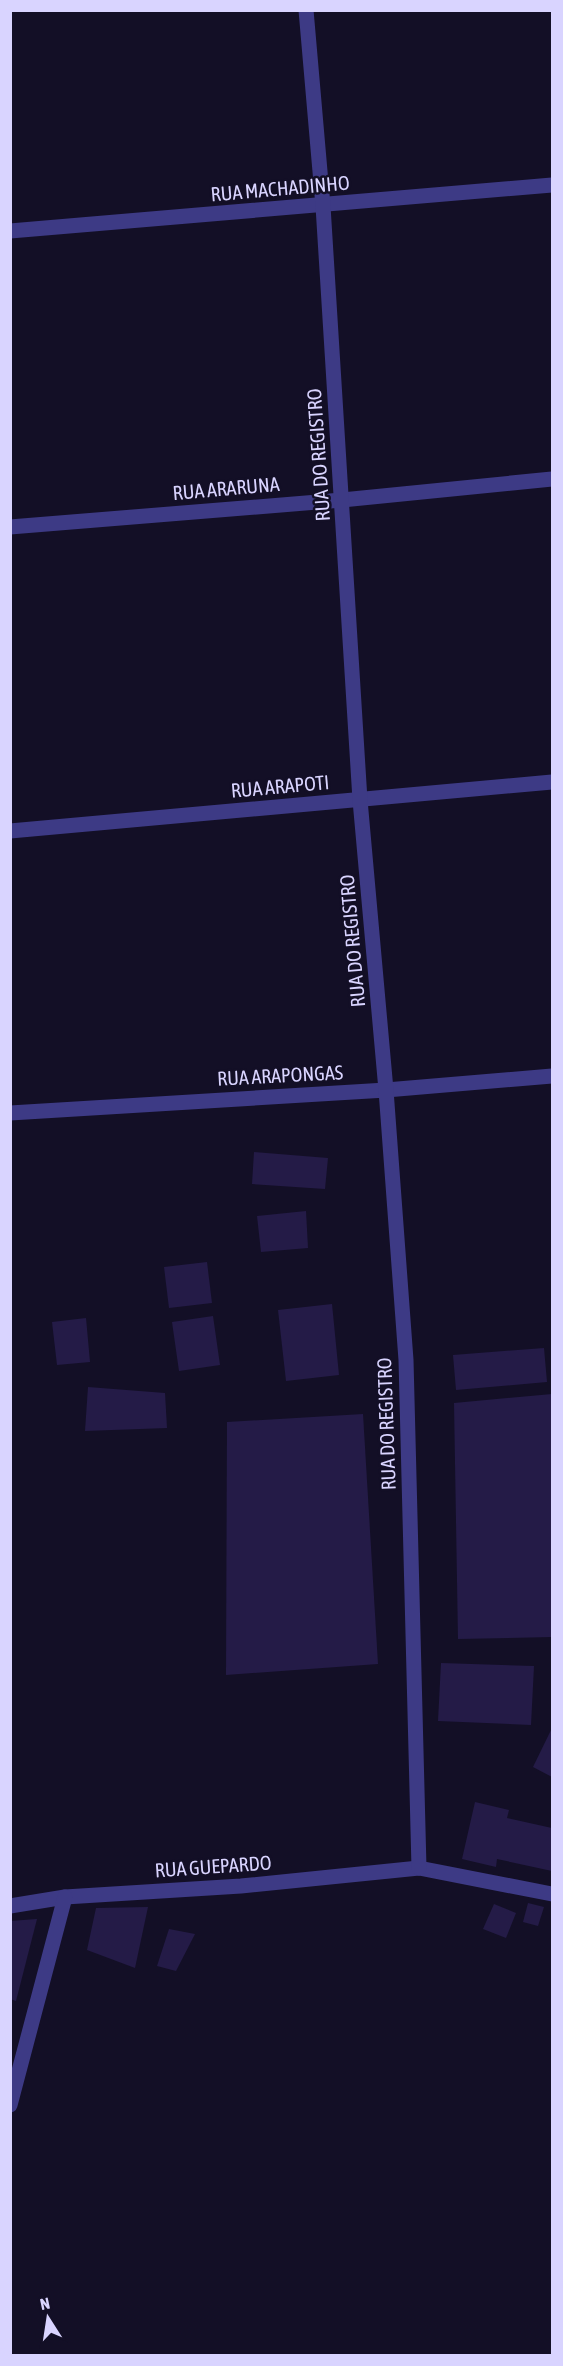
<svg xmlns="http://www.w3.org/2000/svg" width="563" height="2366" font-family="'Asap Condensed',sans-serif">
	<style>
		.building { fill: #241b47 }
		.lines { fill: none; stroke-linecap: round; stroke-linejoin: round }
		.minor { stroke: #3d3a85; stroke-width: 15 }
		.tertiary { stroke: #3d3a85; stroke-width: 15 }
		.labels { text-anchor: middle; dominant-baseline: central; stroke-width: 5; stroke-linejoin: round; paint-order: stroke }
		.street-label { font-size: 20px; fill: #d9d4ff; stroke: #130f26 }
	</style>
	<rect width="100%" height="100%" fill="#130f26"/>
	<g class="building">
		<polygon points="254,1152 328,1158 325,1189 252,1184"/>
		<polygon points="306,1211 308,1248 261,1252 257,1216"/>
		<polygon points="207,1262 212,1303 169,1308 164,1267"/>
		<polygon points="332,1304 339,1375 286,1381 278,1310"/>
		<polygon points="213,1316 220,1365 179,1371 172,1322"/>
		<polygon points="86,1318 90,1362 57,1365 52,1322"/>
		<polygon points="544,1348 547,1382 456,1390 453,1355"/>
		<polygon points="88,1387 165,1393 167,1428 85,1431"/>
		<polygon points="552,1394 552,1637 458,1639 454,1403"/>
		<polygon points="363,1414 378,1664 226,1675 227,1422"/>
		<polygon points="441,1663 534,1666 531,1725 438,1721"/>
		<polygon points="552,1728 552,1777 533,1767"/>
		<polygon points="475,1802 509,1810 507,1818 552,1828 552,1871 497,1859 496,1867 462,1859"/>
		<polygon points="528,1903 544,1907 538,1926 523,1922"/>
		<polygon points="494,1904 516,1913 506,1938 483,1929"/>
		<polygon points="148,1907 135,1968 87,1950 96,1908"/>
		<polygon points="37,1919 16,2001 10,1999 10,1921"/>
		<polygon points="169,1929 195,1934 176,1971 157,1966"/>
	</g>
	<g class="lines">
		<g class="minor">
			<polyline points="10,231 552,185"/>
			<polyline points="10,527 342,500 552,479"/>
			<polyline points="10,831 552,782"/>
			<polyline points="10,1113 386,1090 552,1076"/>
			<polyline points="10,1906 65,1897 241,1886 419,1868 552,1894"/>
			<polyline points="10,2105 65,1897"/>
		</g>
		<polyline class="tertiary" points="306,10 323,206 360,800 386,1090 406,1360 419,1868"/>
	</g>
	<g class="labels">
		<g class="street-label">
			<text transform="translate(280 188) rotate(-5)">RUA MACHADINHO</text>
			<text transform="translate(318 455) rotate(-94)">RUA DO REGISTRO</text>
			<text transform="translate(226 488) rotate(-5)">RUA ARARUNA</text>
			<text transform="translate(280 786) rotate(-5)">RUA ARAPOTI</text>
			<text transform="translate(352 941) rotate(-95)">RUA DO REGISTRO</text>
			<text transform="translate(280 1075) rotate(-3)">RUA ARAPONGAS</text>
			<text transform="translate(386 1424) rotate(-92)">RUA DO REGISTRO</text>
			<text transform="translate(213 1866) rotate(-4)">RUA GUEPARDO</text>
		</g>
	</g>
	<rect width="563" height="2366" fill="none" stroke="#d9d4ff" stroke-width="24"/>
	<g transform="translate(48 2318) rotate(348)" stroke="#130f26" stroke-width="4.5" paint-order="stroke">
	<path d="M0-4.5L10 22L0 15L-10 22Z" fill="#d9d4ff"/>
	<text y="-9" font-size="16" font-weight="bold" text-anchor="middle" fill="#d9d4ff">N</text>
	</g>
</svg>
